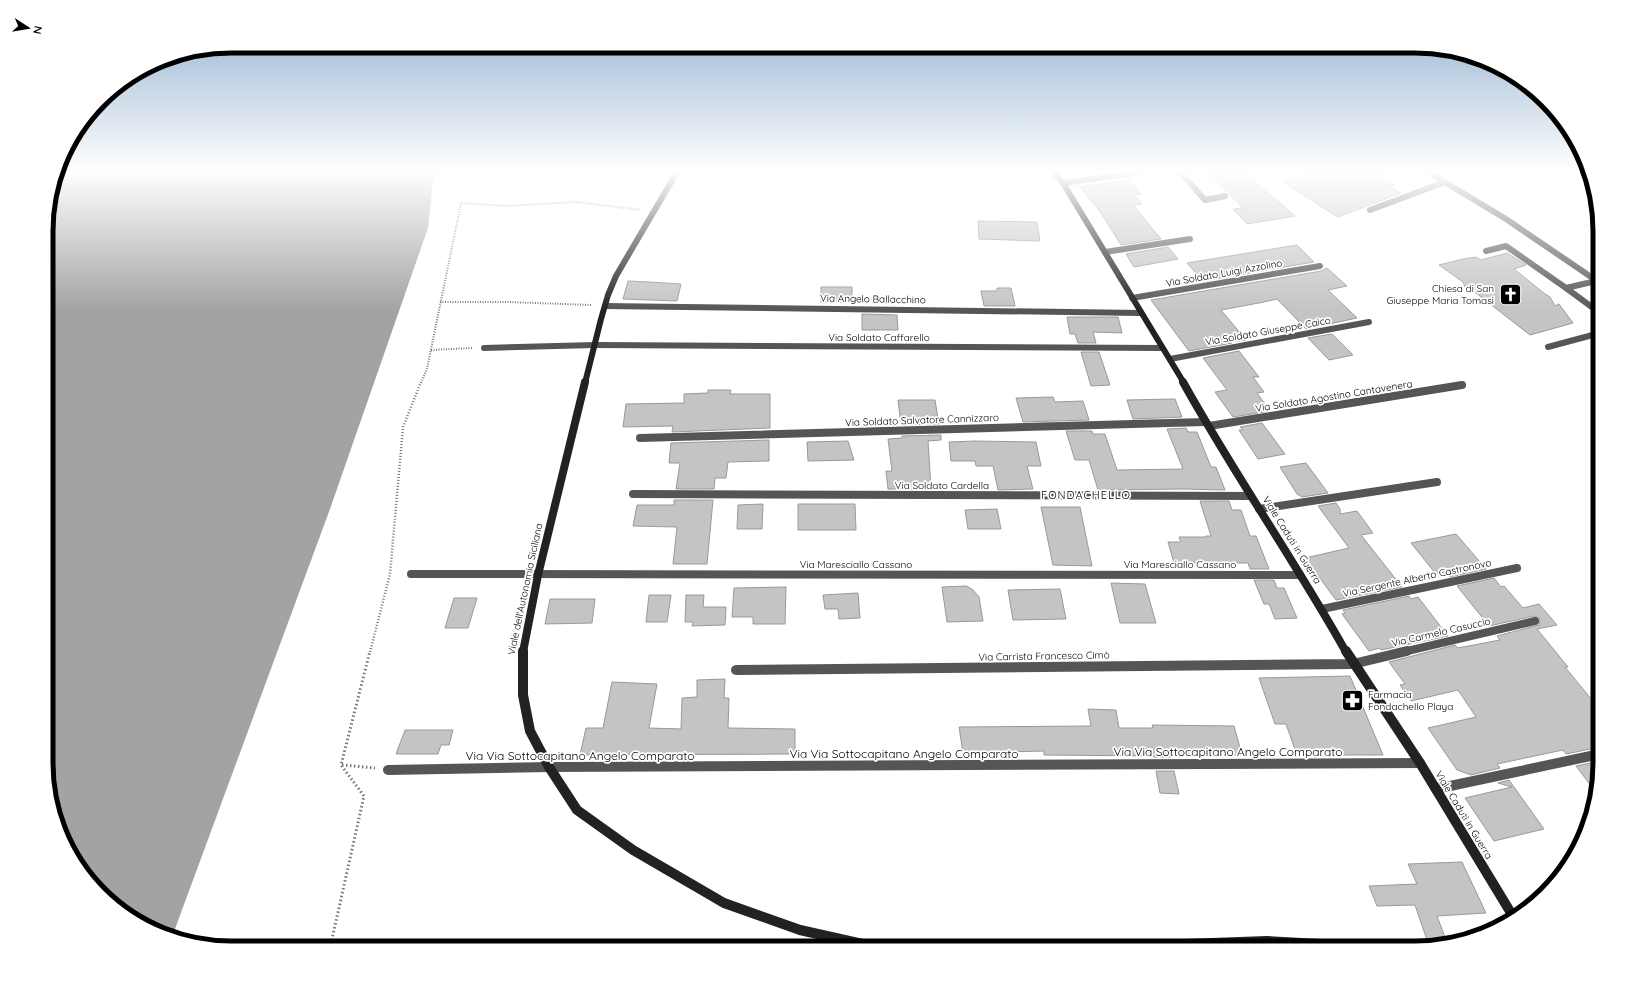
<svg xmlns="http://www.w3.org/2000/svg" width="1646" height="994" font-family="Quicksand,sans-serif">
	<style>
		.water { fill: #a3a3a3 }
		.building { fill: #c4c4c4; stroke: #999 }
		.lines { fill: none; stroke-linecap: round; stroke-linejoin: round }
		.path-far2 { stroke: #777; stroke-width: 2; stroke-dasharray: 1 1.5; stroke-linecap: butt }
		.path-far1 { stroke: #777; stroke-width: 2.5; stroke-dasharray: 1 2; stroke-linecap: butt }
		.path { stroke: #777; stroke-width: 3; stroke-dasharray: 1.5 2.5; stroke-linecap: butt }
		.lane-far1 { stroke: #555; stroke-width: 6 }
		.lane { stroke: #555; stroke-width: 10 }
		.street-far2 { stroke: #555; stroke-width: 6 }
		.street-far1 { stroke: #555; stroke-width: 8 }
		.street { stroke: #555; stroke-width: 10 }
		.secondary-far2 { stroke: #222; stroke-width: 6 }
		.secondary-far1 { stroke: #222; stroke-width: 8 }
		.secondary { stroke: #222; stroke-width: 10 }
		.labels { text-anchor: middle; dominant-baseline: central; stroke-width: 3.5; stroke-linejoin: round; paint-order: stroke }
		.street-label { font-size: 10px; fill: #000; stroke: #fff }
		.poi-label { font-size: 10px; fill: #000; stroke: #fff; text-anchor: end }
		.neighbourhood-label { font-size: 11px; letter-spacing: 1px; fill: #000; stroke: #fff }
		.near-street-label { font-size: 12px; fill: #000; stroke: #fff }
		.rim { fill: none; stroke: #000; stroke-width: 5 }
	</style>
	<rect width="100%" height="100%" fill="#fff"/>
	<polygon class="water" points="58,172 434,172 428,228 330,509 172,937 138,923 77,866 48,787 48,207"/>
	<g class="building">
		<polygon points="1208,172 1234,172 1238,175 1246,174 1295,216 1247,224 1233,209 1243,208"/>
		<polygon points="1314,172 1373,172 1395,185 1390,186 1401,193 1338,217 1284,183"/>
		<polygon points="1129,180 1141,194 1135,195 1142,204 1133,205 1161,239 1121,245 1101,213 1080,187"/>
		<polygon points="978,221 1037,222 1040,241 979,239"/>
		<polygon points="1297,245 1314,262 1203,281 1187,263"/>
		<polygon points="1168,247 1178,259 1134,267 1126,254"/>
		<polygon points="1507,253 1526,265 1514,269 1545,294 1550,297 1555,306 1559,304 1573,323 1530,335 1471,289 1465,287 1463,282 1439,265 1463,259 1476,257 1481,260"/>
		<polygon points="1327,268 1347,286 1328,290 1357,318 1306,329 1277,299 1264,302 1221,310 1246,340 1231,342 1232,343 1189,351 1151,300 1321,271"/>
		<polygon points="628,281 649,282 681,284 677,301 623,299"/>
		<rect x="821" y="287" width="31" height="15"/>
		<polygon points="997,288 1011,288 1015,306 984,306 981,291 997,291"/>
		<polygon points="862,314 897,315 898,330 862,330"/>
		<polygon points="1067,317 1118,317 1122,333 1093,332 1096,343 1078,343 1075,334 1070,334"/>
		<polygon points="1332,334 1353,355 1329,360 1308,338"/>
		<polygon points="1239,351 1259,377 1253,377 1264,392 1257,393 1270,411 1233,417 1215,392 1227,390 1203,358"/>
		<polygon points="1081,352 1099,352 1110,385 1091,386"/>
		<polygon points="708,390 731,390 730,394 770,394 770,428 672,432 673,426 623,427 626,404 684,403 684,394 708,393"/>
		<polygon points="1053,397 1055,402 1083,401 1089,420 1023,422 1016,398"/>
		<polygon points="1175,399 1182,417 1133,419 1127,400"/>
		<polygon points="898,400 935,400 939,424 901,425"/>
		<polygon points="1262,423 1285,454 1258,459 1239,430 1243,430 1240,427"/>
		<polygon points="1186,428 1188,432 1197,432 1211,467 1216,467 1225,490 1184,489 1098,490 1089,460 1075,460 1066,431 1092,431 1093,434 1105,434 1117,470 1183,469 1167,429"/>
		<polygon points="941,435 941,440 928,441 931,489 888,489 886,471 892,471 888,439 902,438 902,436"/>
		<polygon points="769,440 769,461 728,462 726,478 715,478 714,489 676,489 680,463 669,463 671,443"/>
		<polygon points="848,441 854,460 808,461 807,442"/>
		<polygon points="975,441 1036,442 1041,466 1027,466 1033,489 998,490 993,466 976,466 975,461 951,461 949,442"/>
		<polygon points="1306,463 1328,493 1302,497 1297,494 1280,467"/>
		<polygon points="674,500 713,500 707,564 673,564 677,527 633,526 637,505 674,505"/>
		<polygon points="1200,501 1229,501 1232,510 1241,510 1250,536 1256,536 1269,569 1250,569 1248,563 1190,563 1191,566 1175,566 1168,542 1181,542 1179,537 1206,537 1206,536 1211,536"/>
		<polygon points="1336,503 1340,509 1340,514 1357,511 1373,533 1361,535 1402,587 1336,600 1305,558 1349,548 1318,506"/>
		<polygon points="763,504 762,529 737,529 738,505"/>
		<polygon points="798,504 855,504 856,530 798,530"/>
		<polygon points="1041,507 1080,507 1092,566 1053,565"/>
		<polygon points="997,509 1001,529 968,529 965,510"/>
		<polygon points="1456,534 1486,569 1449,577 1446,572 1436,574 1411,543"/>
		<polygon points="1494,578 1501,587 1504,586 1523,608 1539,604 1557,625 1537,629 1568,667 1565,667 1600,710 1600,747 1566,754 1563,750 1497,764 1500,768 1471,775 1457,770 1428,728 1476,717 1458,690 1411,701 1400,685 1405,684 1389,662 1455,645 1458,648 1500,640 1497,636 1539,625 1540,622 1539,618 1534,616 1489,626 1457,586"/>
		<polygon points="1254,580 1274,580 1277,588 1284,588 1297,618 1275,619 1269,604 1264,604"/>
		<polygon points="1111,583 1145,584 1156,623 1120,623"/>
		<polygon points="966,586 972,589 979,597 983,621 947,622 942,587"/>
		<polygon points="786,587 785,624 753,624 753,617 732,617 734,588"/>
		<polygon points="1060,589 1066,619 1013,620 1008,590"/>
		<polygon points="858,593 860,618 839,619 838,609 825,609 823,595"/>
		<polygon points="649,595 671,595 667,622 646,622"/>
		<polygon points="686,595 704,595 703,607 726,607 725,625 692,626 693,622 685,622"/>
		<polygon points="1409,596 1411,599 1418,597 1448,636 1381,650 1380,648 1369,651 1342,614 1345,613 1343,610"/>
		<polygon points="454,598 477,598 468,628 445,628"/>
		<polygon points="550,599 595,599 592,623 545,624"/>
		<polygon points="1350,676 1383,755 1297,755 1286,724 1275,724 1259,678"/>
		<polygon points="725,679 724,698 729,698 728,728 795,729 795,754 580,755 586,728 603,728 612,682 657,684 649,728 681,729 682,698 697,697 697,680"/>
		<polygon points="1088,709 1116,710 1119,728 1153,728 1152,725 1234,726 1242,755 1171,754 1171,757 1154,757 1153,756 1044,755 1044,751 963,753 959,727 1091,726"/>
		<polygon points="405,730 453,730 449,745 441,745 438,754 396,754"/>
		<polygon points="1600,761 1600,775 1595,791 1576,766"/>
		<polygon points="1156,771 1174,771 1179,794 1160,793"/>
		<polygon points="1509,780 1544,829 1494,841 1465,798 1512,787 1498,783"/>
		<polygon points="1462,862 1486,913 1437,916 1446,940 1427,940 1415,905 1377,906 1369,886 1417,884 1408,864"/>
	</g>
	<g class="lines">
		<g class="path-far2">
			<polyline points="440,302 507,302 592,305"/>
			<polyline points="431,350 472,348"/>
			<polyline points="421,383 427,369 461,203 506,206 576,202 641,210"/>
		</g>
		<polyline class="path-far1" points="370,652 390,574 403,427 421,382"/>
		<g class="path">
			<polyline points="342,765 375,768"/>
			<polyline points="330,948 364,796 341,765 370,651"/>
		</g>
		<g class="lane-far1">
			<polyline points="1180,172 1205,200 1225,196"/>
			<polyline points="1486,251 1506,246 1566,288 1596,281"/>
			<polyline points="1566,288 1600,313"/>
			<polyline points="1548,347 1600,333"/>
			<polyline points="484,348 595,345"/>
		</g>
		<polyline class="lane" points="1436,789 1600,754"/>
		<g class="street-far2">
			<polyline points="1428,172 1506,219 1600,283"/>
			<polyline points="1063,183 1141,172"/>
			<polyline points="1370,210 1445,182"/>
			<polyline points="1105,252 1190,239"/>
			<polyline points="1132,298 1320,266"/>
			<polyline points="605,306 1141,313"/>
			<polyline points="595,345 1162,348"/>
			<polyline points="1170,359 1369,322"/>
		</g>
		<g class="street-far1">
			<polyline points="1209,426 1462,385"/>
			<polyline points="640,438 1205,422"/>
			<polyline points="633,494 1251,496"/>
			<polyline points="1259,509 1437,482"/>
			<polyline points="411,574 1300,575"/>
			<polyline points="1322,609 1517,568"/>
			<polyline points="1403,652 1535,621"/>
		</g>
		<g class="street">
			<polyline points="736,670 1353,664 1407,651"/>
			<polyline points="388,770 549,767 1420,763"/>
		</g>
		<g class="secondary-far2">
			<polyline points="1054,172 1063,183 1184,383"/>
			<polyline points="585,383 601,319 608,295 616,276 677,172"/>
		</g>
		<g class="secondary-far1">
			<path d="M1183,382C1234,474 1295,561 1346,652"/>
			<polyline points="523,652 538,575 585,382"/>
		</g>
		<g class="secondary">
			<polyline points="523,651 523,695 530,731 549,767 577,810 633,850 724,903 800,930 867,945 899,948"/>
			<polyline points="1346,651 1420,763 1514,918"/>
			<polyline points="1074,948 1267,941 1391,948"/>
		</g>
	</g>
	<linearGradient id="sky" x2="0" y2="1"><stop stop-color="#8cadcc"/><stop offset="0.55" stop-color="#fff"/><stop offset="1" stop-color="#fff" stop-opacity="0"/></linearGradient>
	<rect width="1646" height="311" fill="url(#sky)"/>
	<defs>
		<symbol id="church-square" viewBox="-11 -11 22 22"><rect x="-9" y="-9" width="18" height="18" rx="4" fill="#000" stroke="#fff"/><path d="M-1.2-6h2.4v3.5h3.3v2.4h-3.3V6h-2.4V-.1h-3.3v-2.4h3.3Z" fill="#fff"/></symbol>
		<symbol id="pharmacy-square" viewBox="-11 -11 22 22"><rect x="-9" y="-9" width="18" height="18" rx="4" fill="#000" stroke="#fff"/><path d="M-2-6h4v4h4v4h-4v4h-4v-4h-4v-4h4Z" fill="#fff"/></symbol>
	</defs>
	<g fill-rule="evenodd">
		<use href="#church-square" x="1498" y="282" width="25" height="25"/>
		<use href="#pharmacy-square" x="1340" y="688" width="25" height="25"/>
	</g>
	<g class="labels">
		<g class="street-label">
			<text transform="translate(1224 273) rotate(-10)">Via Soldato Luigi Azzolino</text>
			<text transform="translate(873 299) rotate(1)">Via Angelo Ballacchino</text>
			<text transform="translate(1268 331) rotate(-10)">Via Soldato Giuseppe Caico</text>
			<text x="879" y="337">Via Soldato Caffarello</text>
			<text transform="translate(1334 396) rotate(-9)">Via Soldato Agostino Cantavenera</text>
			<text transform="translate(922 420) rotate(-2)">Via Soldato Salvatore Cannizzaro</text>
			<text x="942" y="485">Via Soldato Cardella</text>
			<text transform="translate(1292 540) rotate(58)">Viale Caduti in Guerra</text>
			<text x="856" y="564">Via Maresciallo Cassano</text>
			<text x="1180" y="564">Via Maresciallo Cassano</text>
			<text transform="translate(1417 578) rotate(-12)">Via Sergente Alberto Castronovo</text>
			<text transform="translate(525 589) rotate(-78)">Viale dell'Autonomia Siciliana</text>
			<text transform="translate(1441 632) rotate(-13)">Via Carmelo Casuccio</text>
			<text transform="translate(1044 656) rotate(-1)">Via Carrista Francesco Cimò</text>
			<text transform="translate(1464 815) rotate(59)">Viale Caduti in Guerra</text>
		</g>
		<g class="poi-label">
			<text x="1494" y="288">Chiesa di San<tspan x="1494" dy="12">Giuseppe Maria Tomasi</tspan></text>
			<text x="1368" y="694" text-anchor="start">Farmacia<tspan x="1368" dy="12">Fondachello Playa</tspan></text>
		</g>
		<g class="neighbourhood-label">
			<text x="1086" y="495">FONDACHELLO</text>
		</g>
		<g class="near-street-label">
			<text x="1228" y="751">Via Via Sottocapitano Angelo Comparato</text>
			<text x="904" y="753">Via Via Sottocapitano Angelo Comparato</text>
			<text x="580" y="755">Via Via Sottocapitano Angelo Comparato</text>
		</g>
	</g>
	<path d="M0 0H1646V994H0ZM231 53H1415A178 178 0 0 1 1593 231V763A178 178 0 0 1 1415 941H231A178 178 0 0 1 53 763V231A178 178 0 0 1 231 53Z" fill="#fff" fill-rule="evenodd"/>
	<path class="rim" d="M231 53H1415A178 178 0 0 1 1593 231V763A178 178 0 0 1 1415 941H231A178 178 0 0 1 53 763V231A178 178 0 0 1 231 53Z"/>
	<g transform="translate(28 28) rotate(102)" stroke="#ffffff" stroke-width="3" paint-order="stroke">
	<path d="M0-3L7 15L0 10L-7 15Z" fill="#000000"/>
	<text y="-6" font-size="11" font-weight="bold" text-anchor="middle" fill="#000000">N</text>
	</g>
</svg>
